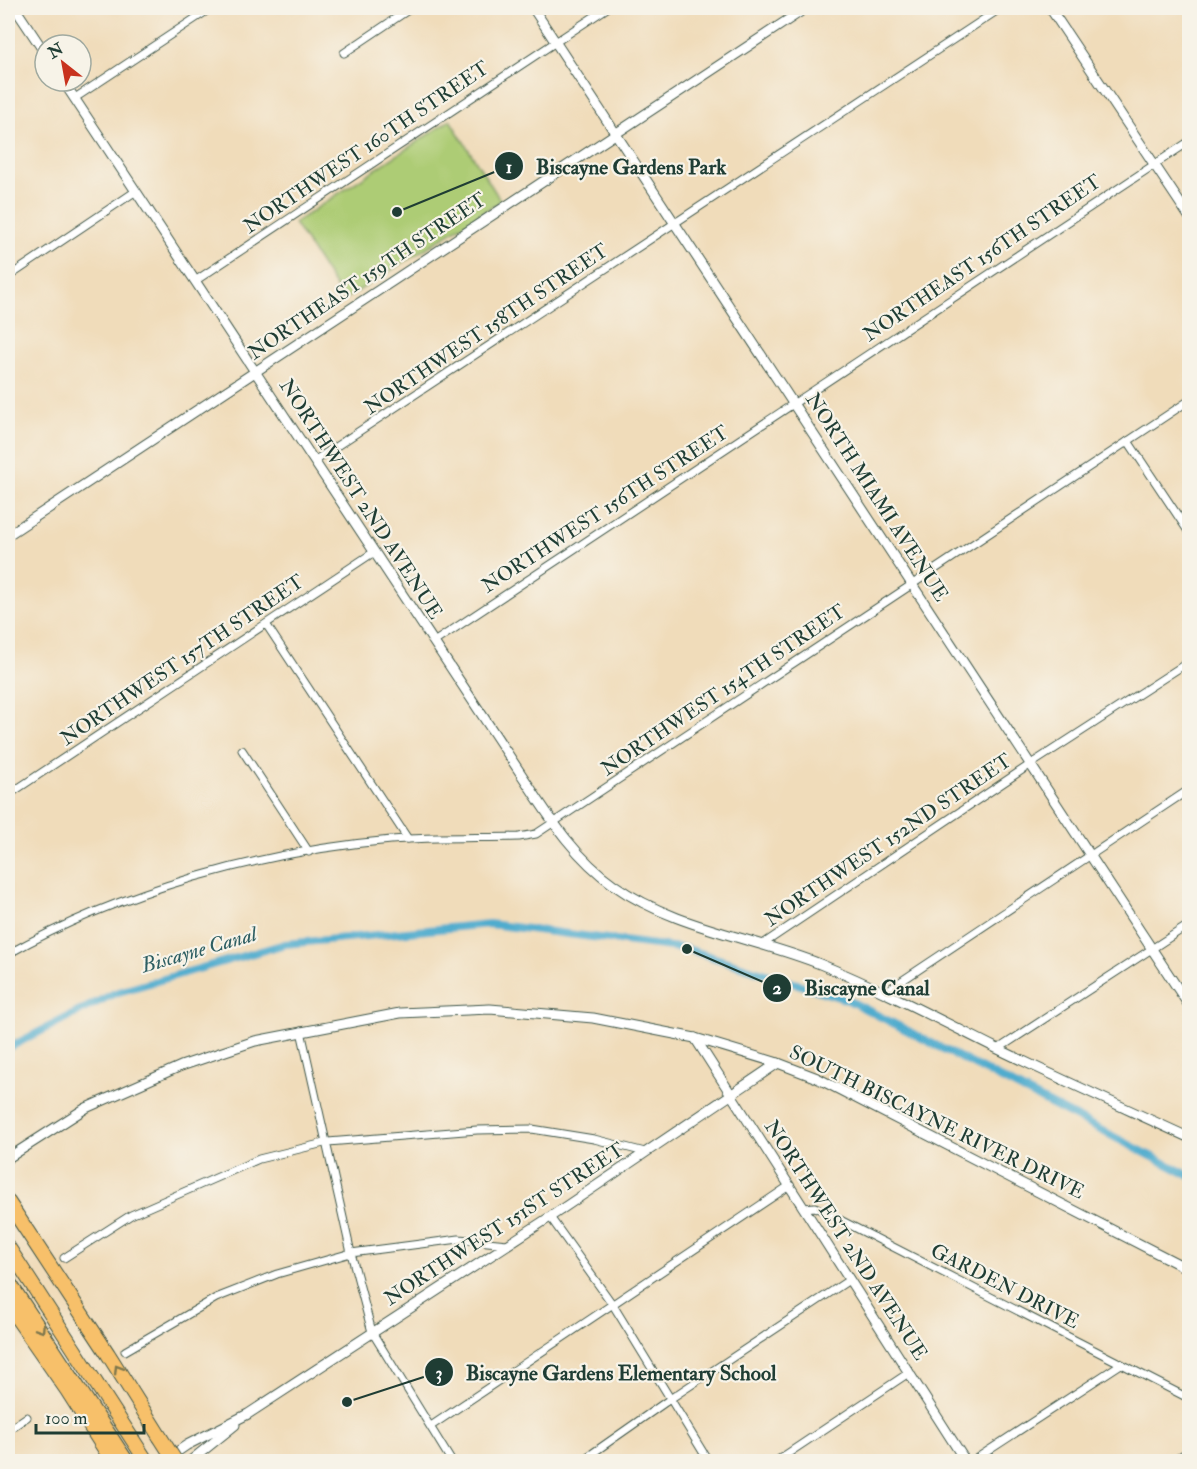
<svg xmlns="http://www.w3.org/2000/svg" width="1197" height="1469" font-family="'IM FELL Double Pica',serif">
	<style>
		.green { fill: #adcc74; stroke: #668454; stroke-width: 1.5 }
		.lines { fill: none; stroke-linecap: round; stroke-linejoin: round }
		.canal { stroke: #4facce; stroke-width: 8 }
		.minor-casing { stroke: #3e5548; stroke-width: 9 }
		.tertiary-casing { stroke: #3e5548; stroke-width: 11 }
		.motorway-casing { stroke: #3e5548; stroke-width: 16 }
		.minor { stroke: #fff; stroke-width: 7 }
		.tertiary { stroke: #fff; stroke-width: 9 }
		.motorway { stroke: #f7c06b; stroke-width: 14 }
		.motorway-bridge-casing { stroke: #3e5548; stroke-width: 16; stroke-linecap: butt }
		.motorway-bridge { stroke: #f7c06b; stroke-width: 14 }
		.oneway { stroke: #80784d }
		.labels { text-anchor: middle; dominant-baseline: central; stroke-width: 4.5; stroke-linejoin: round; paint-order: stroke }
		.street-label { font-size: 20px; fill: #1f3d34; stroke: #f7f3e8 }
		.water-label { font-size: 21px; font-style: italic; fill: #2d5e62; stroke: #f7f3e8 }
		.leader { fill: none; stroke: #1f3d34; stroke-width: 2 }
		.callout-dot { fill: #1f3d34; stroke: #f7f3e8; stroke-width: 2 }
		.mark-label { font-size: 18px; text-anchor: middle; font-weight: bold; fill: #fff }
		.callout-label { font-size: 21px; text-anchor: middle; font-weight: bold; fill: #1f3d34; stroke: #f7f3e8; stroke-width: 4.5; stroke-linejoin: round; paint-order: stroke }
	</style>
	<rect width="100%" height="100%" fill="#f7f3e8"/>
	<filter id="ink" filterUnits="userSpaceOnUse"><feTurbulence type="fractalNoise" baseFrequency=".0167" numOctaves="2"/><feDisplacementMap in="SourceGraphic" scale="12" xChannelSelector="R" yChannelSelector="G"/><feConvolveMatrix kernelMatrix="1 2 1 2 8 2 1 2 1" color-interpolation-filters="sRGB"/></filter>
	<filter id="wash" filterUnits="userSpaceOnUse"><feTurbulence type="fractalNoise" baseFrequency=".008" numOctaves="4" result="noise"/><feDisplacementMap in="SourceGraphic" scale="24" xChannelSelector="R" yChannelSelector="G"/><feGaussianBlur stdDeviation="1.35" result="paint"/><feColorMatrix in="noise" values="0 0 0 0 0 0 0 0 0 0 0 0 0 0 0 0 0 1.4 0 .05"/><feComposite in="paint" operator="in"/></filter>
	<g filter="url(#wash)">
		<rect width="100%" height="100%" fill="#f0dcba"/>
		<polygon class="green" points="450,120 501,201 344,300 294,223"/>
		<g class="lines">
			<polyline class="canal" points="8,1048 115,993 285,944 489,924 687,949 848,1000 1190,1176"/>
		</g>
	</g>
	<g filter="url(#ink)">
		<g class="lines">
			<defs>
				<g id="minor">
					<polyline points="344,53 411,8"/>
					<polyline points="75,98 211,8"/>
					<polyline points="8,277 136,191"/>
					<polyline points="195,281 607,8"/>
					<polyline points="1128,441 1190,534"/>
					<polyline points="314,461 1001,8"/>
					<polyline points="266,624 408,839"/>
					<polyline points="434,642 1190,141"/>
					<polyline points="242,750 309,852"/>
					<polyline points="8,795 374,552"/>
					<polyline points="763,944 1031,764 1190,661"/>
					<path d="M8,954C120,891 262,851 391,840C433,837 476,838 519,837L536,834L1190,400"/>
					<polyline points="885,992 1190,789"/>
					<polyline points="301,1031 351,1253 372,1332 452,1462"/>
					<polyline points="998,1049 1190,924"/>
					<polyline points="804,1208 815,1207 1190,1399"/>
					<polyline points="550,1217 613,1305 709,1462"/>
					<polyline points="64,1258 131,1215 259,1159 328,1142 477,1130 532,1129 594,1139 645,1152"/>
					<polyline points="125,1351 216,1298 277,1274 351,1253 459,1239 507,1244"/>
					<polyline points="431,1426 789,1186"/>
					<polyline points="8,1430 27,1417"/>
					<polyline points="580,1462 670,1399 849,1280"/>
					<polyline points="775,1462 910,1372"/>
					<polyline points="971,1462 1121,1364"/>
					<polyline points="1172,1462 1190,1450"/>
				</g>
				<g id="tertiary">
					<polyline points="15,8 45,53"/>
					<polyline points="533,8 1190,1007"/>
					<polyline points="1050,8 1190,218"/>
					<path d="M63,81L529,786C553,823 577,859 614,885C674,928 753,937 820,964C881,989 938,1019 996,1048C1060,1079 1125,1108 1190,1138"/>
					<polyline points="8,535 806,8"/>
					<polyline points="695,1038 966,1462"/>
					<polyline points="8,1158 86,1108 181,1066 255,1041 400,1013 490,1009 593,1018 695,1038 778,1063 817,1078 1190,1270"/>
					<polyline points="162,1462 187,1445 248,1414 550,1217 778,1063"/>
					<polyline points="189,1462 235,1425"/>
				</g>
				<g id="motorway">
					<polyline points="8,1202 108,1354 160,1437"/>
					<polyline points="8,1247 147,1462"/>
					<polyline points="8,1281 127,1462"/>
					<polyline points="8,1305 67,1390 113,1462"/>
				</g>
			</defs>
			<use href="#minor" class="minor-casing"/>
			<use href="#tertiary" class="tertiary-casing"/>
			<use href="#motorway" class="motorway-casing"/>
			<use href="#minor" class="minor"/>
			<use href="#tertiary" class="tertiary"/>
			<use href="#motorway" class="motorway"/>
			<defs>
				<polyline id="motorway-bridge" points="160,1437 176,1462"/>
			</defs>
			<use href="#motorway-bridge" class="motorway-bridge-casing"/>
			<use href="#motorway-bridge" class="motorway-bridge"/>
		</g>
		<defs><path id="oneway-chevron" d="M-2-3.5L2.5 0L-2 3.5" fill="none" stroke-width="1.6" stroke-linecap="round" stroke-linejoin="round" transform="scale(1.5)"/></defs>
		<g class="oneway">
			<use href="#oneway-chevron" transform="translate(41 1329) rotate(57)"/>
			<use href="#oneway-chevron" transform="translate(118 1369) rotate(-122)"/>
		</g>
	</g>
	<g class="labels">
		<g class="street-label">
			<text transform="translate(366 147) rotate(-34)">NORTHWEST 160TH STREET</text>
			<text transform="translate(982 258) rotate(-34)">NORTHEAST 156TH STREET</text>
			<text transform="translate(367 276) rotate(-34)">NORTHEAST 159TH STREET</text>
			<text transform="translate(486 329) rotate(-34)">NORTHWEST 158TH STREET</text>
			<text transform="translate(877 497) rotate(57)">NORTH MIAMI AVENUE</text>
			<text transform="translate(361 499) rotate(57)">NORTHWEST 2ND AVENUE</text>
			<text transform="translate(605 509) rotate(-33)">NORTHWEST 156TH STREET</text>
			<text transform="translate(182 660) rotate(-34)">NORTHWEST 157TH STREET</text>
			<text transform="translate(723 690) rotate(-34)">NORTHWEST 154TH STREET</text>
			<text transform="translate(888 840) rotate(-34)">NORTHWEST 152ND STREET</text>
			<text transform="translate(937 1122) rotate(26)">SOUTH BISCAYNE RIVER DRIVE</text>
			<text transform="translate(504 1224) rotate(-33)">NORTHWEST 151ST STREET</text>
			<text transform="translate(846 1240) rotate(57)">NORTHWEST 2ND AVENUE</text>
			<text transform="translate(1005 1286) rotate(27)">GARDEN DRIVE</text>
		</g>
		<g class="water-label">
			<text transform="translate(199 950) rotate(-16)">Biscayne Canal</text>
		</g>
	</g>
	<path class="leader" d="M397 212L509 166M687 949L777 988M347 1402L439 1372"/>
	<g class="callout-dot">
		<circle cx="397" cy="212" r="6"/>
		<circle cx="687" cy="949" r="6"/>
		<circle cx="347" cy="1402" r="6"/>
		<circle cx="509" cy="166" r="15"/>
		<circle cx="777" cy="988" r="15"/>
		<circle cx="439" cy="1372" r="15"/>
	</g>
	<g class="mark-label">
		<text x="509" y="173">1</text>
		<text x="777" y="994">2</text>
		<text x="439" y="1379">3</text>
	</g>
	<g class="callout-label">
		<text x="631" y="174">Biscayne Gardens Park</text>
		<text x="867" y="995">Biscayne Canal</text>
		<text x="621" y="1380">Biscayne Gardens Elementary School</text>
	</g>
	<rect width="1197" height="1469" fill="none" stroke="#f7f3e8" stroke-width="30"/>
	<g transform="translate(63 63) rotate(329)"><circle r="28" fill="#f7f3e8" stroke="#a1aaa0" stroke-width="1.5"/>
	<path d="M0-4.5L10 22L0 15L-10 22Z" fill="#c8321e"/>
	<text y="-9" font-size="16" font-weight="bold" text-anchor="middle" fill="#1f3d34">N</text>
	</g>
	<path d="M36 1424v9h108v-9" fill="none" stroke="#1f3d34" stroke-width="3"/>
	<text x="45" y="1424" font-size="18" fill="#1f3d34" stroke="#f7f3e8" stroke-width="4.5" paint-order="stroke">100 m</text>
</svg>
